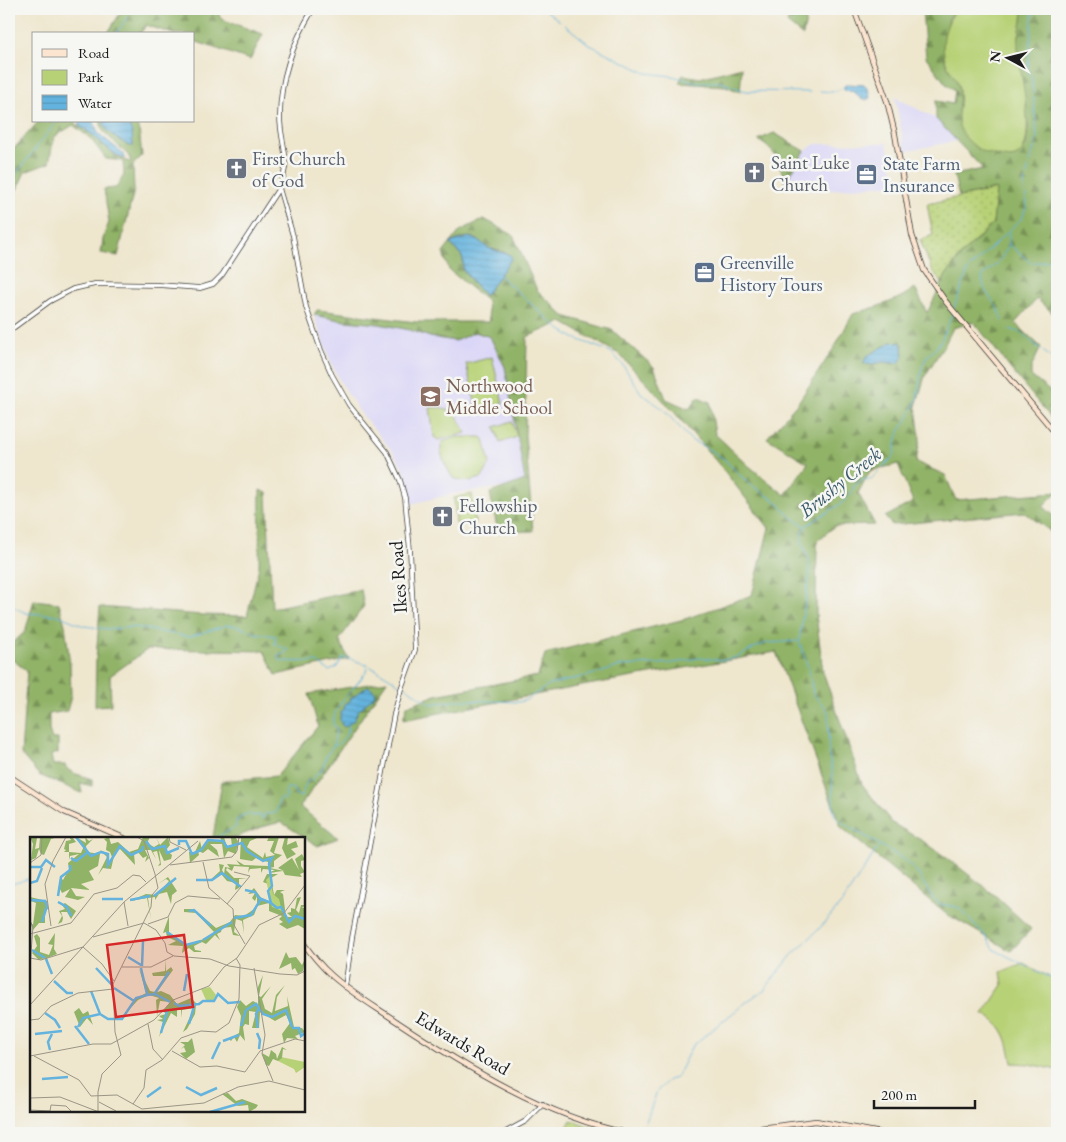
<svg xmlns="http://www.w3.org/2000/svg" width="1066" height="1142" font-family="'EB Garamond',serif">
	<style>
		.built { fill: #dad6f7 }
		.grass { fill: url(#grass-dots); stroke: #6a7649 }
		.forest { fill: url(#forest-firs); stroke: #566842; fill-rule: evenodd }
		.cemetery { fill: url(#cemetery-stones); stroke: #6a7649 }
		.green { fill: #b7d176; stroke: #6a7649 }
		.water { fill: url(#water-rules); stroke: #40687d }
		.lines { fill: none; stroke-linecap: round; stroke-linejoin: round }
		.stream { stroke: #64b3de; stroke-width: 1 }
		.tertiary-casing { stroke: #3c3a37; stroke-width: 5.5 }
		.secondary-casing { stroke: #3c3a37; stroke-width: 6 }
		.tertiary { stroke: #fff; stroke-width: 4 }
		.secondary { stroke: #fce5d0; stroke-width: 4.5 }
		.labels { text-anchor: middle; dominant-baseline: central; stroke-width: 5; stroke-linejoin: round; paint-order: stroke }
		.worship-label { font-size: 19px; fill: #5b616d; stroke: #f6f6f2; text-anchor: start }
		.service-label { font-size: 19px; fill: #4e5e75; stroke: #f6f6f2; text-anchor: start }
		.education-label { font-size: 19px; fill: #785e54; stroke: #f6f6f2; text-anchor: start }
		.street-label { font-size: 19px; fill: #1c1c1c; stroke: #f6f6f2 }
		.water-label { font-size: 20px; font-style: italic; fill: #39586a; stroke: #f6f6f2 }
		.inset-river { fill: none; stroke: #64b3de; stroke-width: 2.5 }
		.inset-road { fill: none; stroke: #9a9586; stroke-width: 1 }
		.view { fill: #d62828; fill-opacity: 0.15; stroke: #d62828; stroke-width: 2.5 }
		.inset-edge { fill: none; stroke: #1c1c1c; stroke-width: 2.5 }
	</style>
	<defs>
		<pattern id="grass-dots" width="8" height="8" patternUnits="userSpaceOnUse" patternTransform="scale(1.25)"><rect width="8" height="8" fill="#b7d176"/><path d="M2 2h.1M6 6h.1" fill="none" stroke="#9db366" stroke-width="1.8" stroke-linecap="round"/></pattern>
		<pattern id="forest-firs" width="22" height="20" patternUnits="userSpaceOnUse" patternTransform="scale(1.25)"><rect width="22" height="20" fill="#91b367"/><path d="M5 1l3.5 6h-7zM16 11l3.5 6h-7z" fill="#769154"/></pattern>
		<pattern id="cemetery-stones" width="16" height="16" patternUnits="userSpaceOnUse" patternTransform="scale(1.25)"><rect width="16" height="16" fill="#b7d176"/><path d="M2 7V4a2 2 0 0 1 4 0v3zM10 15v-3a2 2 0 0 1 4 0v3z" fill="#9db366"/></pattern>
		<pattern id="water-rules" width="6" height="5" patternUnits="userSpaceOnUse" patternTransform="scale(1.25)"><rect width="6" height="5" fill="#64b3de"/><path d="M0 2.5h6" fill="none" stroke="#5699be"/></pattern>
	</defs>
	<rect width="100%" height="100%" fill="#f6f6f2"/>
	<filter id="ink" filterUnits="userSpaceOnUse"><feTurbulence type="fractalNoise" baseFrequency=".02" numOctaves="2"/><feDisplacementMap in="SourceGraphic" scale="10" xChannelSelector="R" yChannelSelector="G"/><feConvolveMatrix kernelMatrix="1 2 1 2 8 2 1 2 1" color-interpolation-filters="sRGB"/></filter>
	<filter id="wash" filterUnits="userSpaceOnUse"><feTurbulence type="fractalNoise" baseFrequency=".0096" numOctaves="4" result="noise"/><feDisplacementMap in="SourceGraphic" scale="20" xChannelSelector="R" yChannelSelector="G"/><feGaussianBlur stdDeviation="1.12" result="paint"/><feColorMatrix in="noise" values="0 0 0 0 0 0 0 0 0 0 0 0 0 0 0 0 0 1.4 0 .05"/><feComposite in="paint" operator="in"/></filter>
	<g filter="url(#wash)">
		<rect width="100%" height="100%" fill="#eee6cd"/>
		<g class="built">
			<polygon points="895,97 936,119 957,141 905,151"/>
			<polygon points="887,143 896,184 814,191 785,183 805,151 815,144"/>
			<polygon points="314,315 345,321 379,324 410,330 430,337 455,341 475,332 490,337 505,367 525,480 512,486 456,493 411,504 410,491 404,470 393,452 359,411 340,381 331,363"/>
		</g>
		<g class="grass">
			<path d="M997,189L993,224C974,242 954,259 942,283L932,270L920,240L933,235L927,204Z"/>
			<polygon points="571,1120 600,1130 598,1133 564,1133"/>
		</g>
		<g class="forest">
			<polygon points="123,9 216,9 221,19 263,34 250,60 194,41 194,34 173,34 146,25 140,34 107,34"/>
			<polygon points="793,9 808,9 803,36 787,23"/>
			<path d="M922,9H957L949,18L945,61L958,83L960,96L958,112L978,149L1011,158L1026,146L1028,126L1017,48L1023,9H1057V317L1037,299L1015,323L1041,347L1031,368V376L1057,397V425L1009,367L974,322L953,328L945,344L925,376L916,406L920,439L916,462L945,475L956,500L1057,492L1043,506L1055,517H1057V545L1050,531L1024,512L892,525L885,517L913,502L898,464L870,471L858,493L875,525L835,526L817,541L816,614L823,672L862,784L892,823L926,843L955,864L996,896L1031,929L1011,951L945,913L841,827L776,652L582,686L403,720L407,706L436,695L538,676L545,654L685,619L752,595L769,528L722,468L675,413L619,354L562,322L527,337L525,435L533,531L498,532L490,493L525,480L505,367L490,337L475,332L455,341L430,337L410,330L379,324L345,321L314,315L317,310L416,322H489L487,301L449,270L443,253L460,231L484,219L513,235L537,290L564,316L612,330L654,367L666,399L689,409L698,397L710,402L715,434L749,466L785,495L808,463L767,438L797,404L834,348L853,314C875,307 897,302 915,288L927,313L946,275L964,252L993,224L996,189L959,197L954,175L983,169L936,119V101L953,104L955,90L946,84L926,57ZM473,237L488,248L504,252L512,258L486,294L484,295L463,270V259L461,255L450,243L462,238ZM892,342L901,343L904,354L895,364L884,362L869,365L867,356Z"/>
			<polygon points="742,67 740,92 726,86 679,83 683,75 700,78"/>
			<path d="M39,121H76L77,126L88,131L118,157L129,162L131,161L128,155L103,131L100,121H103C107,134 121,141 133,145L132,133L127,121H132L139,129L142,156L133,165L134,190L118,256L101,253L103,239L109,222L104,189L116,188L124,175L123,161L106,159L91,139L73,125L54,137L49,163L25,172L14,196L9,202V154Z"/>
			<path d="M774,133L805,151L785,183C779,161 778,153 758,140Z"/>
			<polygon points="260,490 267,493 272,608 361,590 364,606 339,640 349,659 276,675 264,651 148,649 110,676 111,705 95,706 96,659 100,607 202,615 247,616 259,567"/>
			<polygon points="34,600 59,603 65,625 70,664 71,696 67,711 49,714 49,730 52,739 58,739 58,753 51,755 53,765 65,765 66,768 73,773 92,779 92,786 80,783 82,793 39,775 21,754 27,671 9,657 9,646 25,632"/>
			<polygon points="387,681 300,807 338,838 318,846 281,822 262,827 239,836 238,838 213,838 222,781 277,776 318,726 309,694"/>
		</g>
		<polygon class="cemetery" points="472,494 475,522 456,524 454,498"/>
		<g class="green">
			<path d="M957,9H1023C1023,22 1017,36 1018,50C1019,71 1039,144 1017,156C1010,160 999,156 992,154C982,152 976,148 969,141C949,122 964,107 958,85C956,78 952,74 949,68C938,49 944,24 957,9Z"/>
			<polygon points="492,357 503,403 477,410 466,364"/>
			<path d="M430,408C451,406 458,413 466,433L438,440L434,437Z"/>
			<polygon points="512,421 517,437 500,443 495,427"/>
			<path d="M457,437H482L484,439L490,464L482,478L465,482L453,478C447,468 438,454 442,442Z"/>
			<path d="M1023,963L1057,981V1070L1030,1064L1012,1063C1008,1040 1005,1025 983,1014L1003,985L1001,972Z"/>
		</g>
		<g class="water">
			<path d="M848,84L865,85L869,92L870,98C860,104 860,95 853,91L844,90V86Z"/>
			<path d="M80,121H94L98,133L124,154L125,159C109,154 95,133 79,126Z"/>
			<path d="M103,121H127L132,133L133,146H130C120,141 105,133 103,121Z"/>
			<polygon points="469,237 479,241 488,248 510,255 512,258 486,294 484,295 463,270 463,259 461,255 450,243"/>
			<path d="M892,342L901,343L904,354L900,362C894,364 890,362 884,362C876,362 871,366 863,363L867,356Z"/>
			<path d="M368,686L375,691L374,696L358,711L354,720L345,727L342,725C339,719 339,712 345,708L344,705L351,700L350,699Z"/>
		</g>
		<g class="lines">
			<g class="stream">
				<polyline points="544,9 560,21"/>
				<polyline points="565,25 590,45 646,73 672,76 696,82 720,82 746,91 810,92"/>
				<polyline points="116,34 133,9"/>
				<polyline points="820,91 833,92 843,88"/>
				<polyline points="9,183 57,121"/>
				<polyline points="1009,244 1031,263 1057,259"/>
				<polyline points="500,276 558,328 574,338 611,352 623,365 641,393 663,409 691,440 710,450 724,459 748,483 776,501 790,516 805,526"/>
				<polyline points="954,308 968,270 1022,218 1027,205 1024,184 1037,137 1032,80 1028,68 1033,9"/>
				<polyline points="953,312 942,339 936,348 927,356 922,367 917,399 909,417 900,430 897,438 894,456 871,479 861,480 854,486 851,494 842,503 806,526 802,533 802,543 809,559 809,577 799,641 809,670 813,694 826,708 828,713 829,756 832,769 833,807 834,814 840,821 905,860 918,874 932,897 940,904 957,907 962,910 974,925 981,930 995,950 1057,981"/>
				<path d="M1003,321C1000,317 1000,313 998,309C992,299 982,290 982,276L997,264L1004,254L1009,244V231"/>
				<polyline points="1010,329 1021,333 1054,360"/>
				<path d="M9,605L26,613L58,615L84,626L108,629L135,627L189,637L227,625L237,626L255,633L276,636L275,644L288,650L285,653L277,656L280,661L317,662L329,671L336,668L343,658C354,657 390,676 399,684"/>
				<polyline points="406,687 430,704 461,700 519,702 526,700 549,685 602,672 620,666 674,663 699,658 725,660 737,657 758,646 767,643 798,641"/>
				<path d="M334,746C342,744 348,733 349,725"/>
				<path d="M215,838L236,827V820H239L240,817L249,813L253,816L260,815L262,819L265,814L276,813L280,798L281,797L284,800L286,799L287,797L285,793L287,788H291L294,790L295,794L301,797L307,781L308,780H312L317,773L321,771L327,755L333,746L337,728L333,725C331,706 359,686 368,668"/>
				<polyline points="9,885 31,878"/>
				<polyline points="642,1133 657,1091 669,1080 676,1078 692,1046 749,1000 764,990 792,955 818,930 842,903 879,846"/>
			</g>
		</g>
	</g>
	<g filter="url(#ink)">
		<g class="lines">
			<defs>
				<g id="tertiary">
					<polyline points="279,188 293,236 306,307 321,350 332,375 349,405 387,452 400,480 405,498 410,550 415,650 401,689 394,714 352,938 345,987"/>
					<path d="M9,331L50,301L73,289L95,284L159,285L200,288L213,284L222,275L279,188C293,157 280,146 280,116C280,77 294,41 313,9"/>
					<polyline points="504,1133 526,1121 543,1104"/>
				</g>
				<g id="secondary">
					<polyline points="854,9 887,101 895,134 912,235 924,270 946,302 1057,435"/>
					<polyline points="9,776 64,812 124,838"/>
					<path d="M304,944C312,955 321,966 331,975C351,993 374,1006 396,1021C464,1066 547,1117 627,1133"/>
					<polyline points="721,1133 816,1121 881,1133"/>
				</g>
			</defs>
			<use href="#tertiary" class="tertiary-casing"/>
			<use href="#secondary" class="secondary-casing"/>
			<use href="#tertiary" class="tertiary"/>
			<use href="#secondary" class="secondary"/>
		</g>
	</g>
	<defs>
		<symbol id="church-square" viewBox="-11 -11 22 22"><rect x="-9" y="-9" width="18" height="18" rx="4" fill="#6b7280" stroke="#f6f6f2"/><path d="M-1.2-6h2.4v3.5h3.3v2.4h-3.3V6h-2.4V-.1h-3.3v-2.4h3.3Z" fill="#fff"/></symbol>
		<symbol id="office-square" viewBox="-11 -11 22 22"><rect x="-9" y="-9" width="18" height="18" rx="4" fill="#5c6f8a" stroke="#f6f6f2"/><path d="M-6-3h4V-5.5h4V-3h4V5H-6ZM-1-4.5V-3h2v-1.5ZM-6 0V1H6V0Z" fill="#fff"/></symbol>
		<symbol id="school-square" viewBox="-11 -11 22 22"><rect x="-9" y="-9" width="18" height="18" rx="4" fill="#8d6e63" stroke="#f6f6f2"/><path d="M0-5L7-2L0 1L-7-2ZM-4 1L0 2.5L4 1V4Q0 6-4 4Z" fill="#fff"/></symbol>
	</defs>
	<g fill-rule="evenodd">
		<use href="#church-square" x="224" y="156" width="25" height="25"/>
		<use href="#church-square" x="742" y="160" width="25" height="25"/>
		<use href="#office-square" x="854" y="162" width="25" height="25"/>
		<use href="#office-square" x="692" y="260" width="25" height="25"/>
		<use href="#school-square" x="418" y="384" width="25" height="25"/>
		<use href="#church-square" x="430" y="504" width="25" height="25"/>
	</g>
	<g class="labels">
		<g class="worship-label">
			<text x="252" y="158">First Church<tspan x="252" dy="22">of God</tspan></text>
			<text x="771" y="162">Saint Luke<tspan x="771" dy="22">Church</tspan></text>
			<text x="459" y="505">Fellowship<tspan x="459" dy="22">Church</tspan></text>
		</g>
		<g class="service-label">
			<text x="883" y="163">State Farm<tspan x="883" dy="22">Insurance</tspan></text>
			<text x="720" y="262">Greenville<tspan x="720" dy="22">History Tours</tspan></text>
		</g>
		<g class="education-label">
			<text x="446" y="385">Northwood<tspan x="446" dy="22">Middle School</tspan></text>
		</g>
		<g class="street-label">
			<text transform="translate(398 577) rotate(-94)">Ikes Road</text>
			<text transform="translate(463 1043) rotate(31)">Edwards Road</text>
		</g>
		<g class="water-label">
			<text transform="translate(840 482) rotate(-39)">Brushy Creek</text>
		</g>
	</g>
	<g transform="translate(30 837)">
		<rect width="275" height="275" fill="#eee6cd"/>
		<path d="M251,220L275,225V230L266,236L264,232L248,224Z" fill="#b7d176"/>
		<path d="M0,0L7,1L5,12L9,11L10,0H28L21,2L14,18L11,17L9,12L6,21L1,23L3,7ZM39,0H42L46,5L39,7V15L51,16L54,9L48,1L56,6L55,0L59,4L63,2L56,9L57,15L70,17L68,29L59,34L64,43L51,47L60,53L41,51L46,59L55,60L48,63L35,60L40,52L32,56L30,52V40L33,43L39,32L38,26L49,17L40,19L39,23V15H34L36,13L34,12L36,4L41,3ZM79,0L81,7L88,5L99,15L108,12L113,0H120L117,6L124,10L129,7L126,0L130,8L138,0L140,8L136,13L142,18L141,22L134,24L129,13L131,28L128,29L130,26L127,14L123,15L126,22L121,13H115L119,21L115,25L117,19L113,21L107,14L104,17L105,28L90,12L85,15L81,32L73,31L68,38L77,20L70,13L79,17L78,26L82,20L80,15L76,13L77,5L74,2ZM190,0H194L197,10L202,9L201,1L205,0L208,4L206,17L198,14L194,21L192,7H180L187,13L189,20L178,12L173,16L168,14L169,18L160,26L159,15H165L170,4L172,13L178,3L192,5ZM211,0L227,1L220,4L217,10L233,21L235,15L236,20L245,18L240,14L244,4H237L239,0H249L244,16L252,18L244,24V30L240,31L254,34L248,31L262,21L269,33L265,22L272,17L275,23L271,24V29L275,35L270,37L272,40L255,38L253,34L238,36L245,33L233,32L231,36V31L220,32L218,36L219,30L204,29L202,34L197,31L196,33L204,41H217L209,42V51L205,53L206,46L197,44L191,37L178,45L190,34L189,27L194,28L192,33L194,37L195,30L200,31L197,27L210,28L206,23L214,28L238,29V25L226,21L222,24L210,22ZM255,0H258L257,8L266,4L268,10L261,12L266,17L257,22L252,11ZM237,37H248L241,41L244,58L247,53H255L250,55L253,57L256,80H262L257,76L261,75V71L265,72L267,61L271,60L266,73L269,76L271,68H275L272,71H275V92L268,88L257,92L249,87L253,85L249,82L252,79L239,74V66L227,69V59L225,64L222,61L225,56L218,57L224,51L232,62L239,64L238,47L233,45ZM138,40L147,54L142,58L141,67L137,55L129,57L125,63V60L118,61L121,82L117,61L100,64L116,57L127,58L139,44L136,42L128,47ZM0,60L17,64L18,72L15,73V86H9L3,93L0,85L3,88L6,66L1,64L0,70ZM35,66L46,74L41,82L37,75H31L33,81L32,85L28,87L32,79L29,74L35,72L32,68ZM227,70L224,78L213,83L214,97L212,84L206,82L204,95L210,99L203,98L201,90L192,91L191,95L187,97L190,103L185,98L176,107L172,105L164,109L165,113L171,114V115H164L159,111L152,116L153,109L138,108L146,104L137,100L136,95L133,96L139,79V97L156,107H163L185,96L166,76L154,75V72H164L186,91L200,85L205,78L214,79ZM10,96V115L19,118L23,108L18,107L25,96L24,112L27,117L17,121L21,137L15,121L9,123L2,116L7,109L4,99L7,97L10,101ZM256,115L259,121L266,120L272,128L275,122L273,134L268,137L265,131L262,133L261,126L249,132ZM135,122L136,134L141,130L143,133L127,155L131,154L140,158L147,167L161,161L167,167L173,166L166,168L165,177L157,192L153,195L164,171L152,173V181L151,173H147V180L141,176L129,200L133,185L127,183L133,182L129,179L136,177L133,174L140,165L130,164L127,179L126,163L129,161L119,158L108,163L98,174L105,162L116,156L109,131L120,154L125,155L137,139H123L122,136L135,134ZM233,138L229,159L231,160L241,149L232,162L235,172L242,176L246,158L255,148L247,160L245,174L258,169L257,159L264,190L272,191L275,195L265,199L268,202L257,201L254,206L252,197L260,186L256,178L245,184L230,175L229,191H222L226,175L219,174V188L215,187L213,190L215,204L210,198L207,205L204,200L201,204L199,202L209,196L211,179L207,170L210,163L216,169L223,164L228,167V150ZM49,171L53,177L58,174L63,188L57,181L50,190L44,175ZM162,201L165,215L156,222L150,216L156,215L154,210L151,212L155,208L150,205H158ZM252,210L257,213L253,212L252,221L248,224L243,222L239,229L236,228L232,216L239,220L241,213L246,217L247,222ZM198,256L206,264L212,262L228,268L226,271L219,275L218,268L208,269L192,257Z" fill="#91b367"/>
		<path d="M240,39L243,57L249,62L252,74L242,70L236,43Z" fill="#b7d176"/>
		<path d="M180,150L186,158L183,164L176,163L171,152Z" fill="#b7d176"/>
		<path class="inset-river" d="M46,0L61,19L71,15L78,17V28L90,9L101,18L112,13L113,9M116,4L122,12L135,9L137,16L149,11M149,8V4H156L162,17L171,13M171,13L178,3L193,4L197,10L212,6L217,14L233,24L242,21L239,27L242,49L238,54L241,66L247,71L251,70L259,85L265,79L275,82M41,21L46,24L58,15M1,30H11L16,23L25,30M166,43H182L192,36L211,50M0,46L7,44L12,31M215,53L225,55L229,61L241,66M28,59L31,40L40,33V28M124,59L146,41M72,62H93M0,63L15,64L17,69M100,63L120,59M28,65L37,70L41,79M159,74L164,73L181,89M204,81L221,78L231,62M12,85L17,69M137,95L156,108L171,104M173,103L202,85M2,113L15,121M98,120L111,128M16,122L22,137M112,129L113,104M66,131L82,148M111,131L117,157M24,144L37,156H43M84,151L104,164M61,154L70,177L78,182H92L106,161L117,158L125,157L140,165M154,154L157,137M125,156L139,135M144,166L149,169L169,167L173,164H184L188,157L198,166L210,165M216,173L226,167L233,177L242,180L256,173L262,190M15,176L25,183L30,191M159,187L164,169M45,189L59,207M211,189L216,173M48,190L53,181L70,177M228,191L226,177L229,171M262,191H269L271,199L275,196M131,196L137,174M227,196L230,203L229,212M5,197L32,194M193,204L209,198M20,213L18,205L22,197M182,222L190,205M12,242L38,240M156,250L171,258L187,251M117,260L131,250M180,275L215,265"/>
		<path class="inset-road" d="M107,0L114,4L125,37M139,0L140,5L156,13M173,25L179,51L203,72L204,88L215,107M0,26L11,18L12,0M140,28L202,20L207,14L209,0M87,51L103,38L110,39L116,45M94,65L98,89M197,67L220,39L204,35M0,84L3,89L0,130M118,87L138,80L145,66L158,59L190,62M21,89L15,47L23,24L36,0M0,97L41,86L64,57L87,51M63,100L114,86L126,93L135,106L137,115L144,119L180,122L199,129L250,137L267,138L275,134M0,121L11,123L53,110L72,127L84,144M92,130H121L143,119M224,131L235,198L232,217L243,244M0,168L94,65L168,4M0,183L9,182L21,169L48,156L83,152M118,187L123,212L133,223M142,214L170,230L187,229L215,235L230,214L265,202L275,204M0,219L63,207H81L124,183L143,163L179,149L194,130L207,121L229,88L254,76L275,48M4,219L49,243L61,259L87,258L112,272L174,266L208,250L239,244L275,253M0,247V272M0,261L30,260L69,275M69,265L86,274M103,267L114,251L116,233L132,223L151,201L171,194L186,195L199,186L209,162L210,128L206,121M0,273L20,274L21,268L36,269L42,275M68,275V255L72,237L91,218L85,195L83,147L121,70L122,58L128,51L125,37"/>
		<path class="view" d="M154,98L163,170L86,180L77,108Z"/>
		<rect width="275" height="275" class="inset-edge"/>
	</g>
	<rect width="1066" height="1142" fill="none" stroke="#f6f6f2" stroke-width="30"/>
	<rect x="32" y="32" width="162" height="90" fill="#f6f6f2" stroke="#9f9f9c"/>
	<rect x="42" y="49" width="25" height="8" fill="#fce5d0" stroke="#9f9f9c"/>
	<text x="78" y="58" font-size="15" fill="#1c1c1c">Road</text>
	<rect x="42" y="70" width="25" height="15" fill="#b7d176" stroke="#9f9f9c"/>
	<text x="78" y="82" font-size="15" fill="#1c1c1c">Park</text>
	<rect x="42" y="95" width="25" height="15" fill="url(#water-rules)" stroke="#9f9f9c"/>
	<text x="78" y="108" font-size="15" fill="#1c1c1c">Water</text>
	<g transform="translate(1008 58) rotate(277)" stroke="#f6f6f2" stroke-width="4" paint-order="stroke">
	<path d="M0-4L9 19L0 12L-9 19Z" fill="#1c1c1c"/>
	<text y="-8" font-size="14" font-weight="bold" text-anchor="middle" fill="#1c1c1c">N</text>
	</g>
	<path d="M874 1100v8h101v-8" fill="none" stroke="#1c1c1c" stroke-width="2.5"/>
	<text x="881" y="1100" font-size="15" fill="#1c1c1c" stroke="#f6f6f2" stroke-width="4" paint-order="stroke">200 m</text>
</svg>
